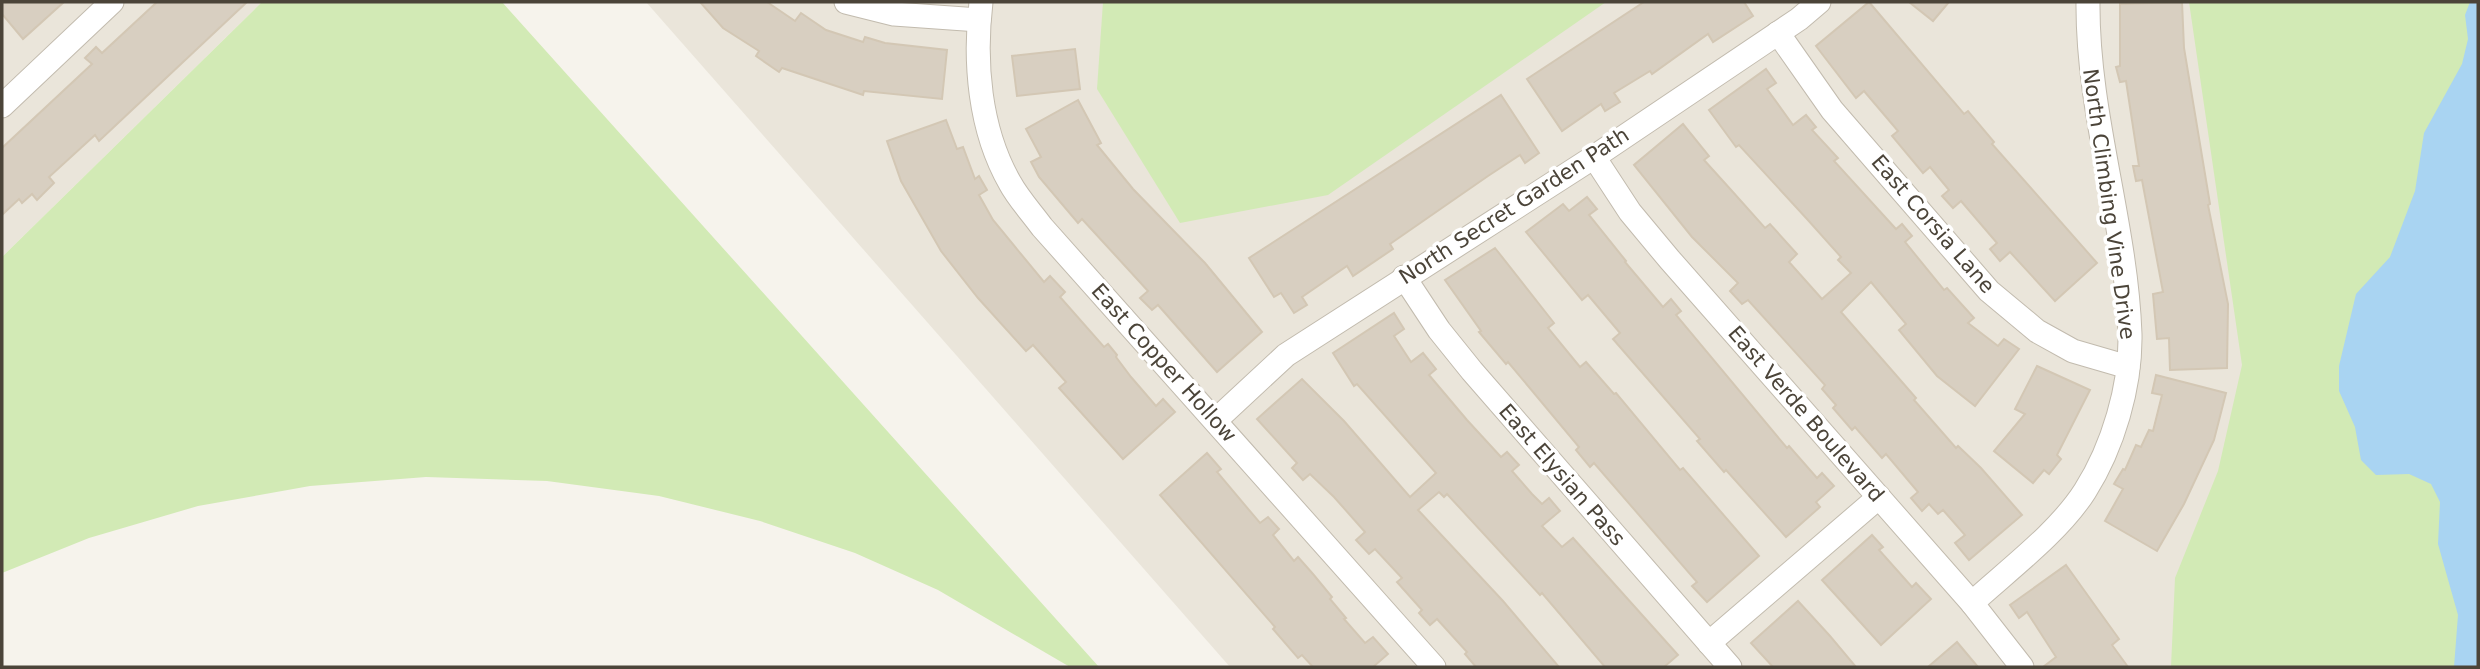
<svg xmlns="http://www.w3.org/2000/svg" width="2480" height="669" font-family="'DejaVu Sans',sans-serif">
	<style>
		.residential { fill: #eae5da }
		.green { fill: #d2eab5 }
		.water { fill: #a9d4f2 }
		.building { fill: #d8cfc1; stroke: #d3c7b4; stroke-width: 2 }
		.lines { fill: none; stroke-linecap: round; stroke-linejoin: round }
		.street-casing { stroke: #c2bbae; stroke-width: 25 }
		.street { stroke: #fff; stroke-width: 23 }
		.labels { text-anchor: middle; dominant-baseline: central; stroke-width: 7; stroke-linejoin: round; paint-order: stroke }
		.street-label { font-size: 21px; fill: #4b4439; stroke: #fff }
	</style>
	<rect width="100%" height="100%" fill="#f6f3ec"/>
	<g class="residential">
		<polygon points="2,2 262,2 2,257"/>
		<polygon points="646,2 2478,2 2478,667 1230,667"/>
	</g>
	<g class="green">
		<polygon points="262,2 502,2 1099,667 1070,667 938,590 855,553 760,521 659,496 547,481 426,477 310,486 198,506 89,538 2,573 2,257"/>
		<polygon points="1103,2 1606,2 1328,195 1180,223 1097,89"/>
		<polygon points="2189,2 2478,2 2478,667 2171,667 2175,578 2218,471 2242,365"/>
	</g>
	<polygon class="water" points="2470,2 2478,2 2478,667 2454,667 2458,615 2438,544 2440,502 2431,484 2409,474 2376,475 2361,460 2355,427 2339,391 2339,366 2356,294 2390,257 2415,191 2424,133 2462,64 2468,39 2465,15"/>
	<g class="building">
		<polygon points="2,2 64,2 23,39 2,14"/>
		<polygon points="157,2 247,2 99,141 95,135 49,177 54,183 37,200 32,194 22,203 19,199 2,215 2,148 92,64 85,58 96,47 102,53"/>
		<polygon points="700,2 767,2 795,21 801,13 826,30 863,42 865,37 885,43 947,50 942,99 864,91 863,95 782,68 779,72 756,56 759,51 723,28"/>
		<polygon points="1644,2 1744,2 1753,16 1713,42 1708,34 1652,74 1650,71 1614,93 1620,102 1605,111 1601,104 1562,131 1527,79"/>
		<polygon points="1869,2 1964,114 1968,111 1994,142 1992,144 2097,263 2055,301 2010,252 2000,261 1990,249 1997,243 1961,201 1953,208 1942,196 1949,190 1930,167 1923,173 1892,136 1898,131 1864,91 1856,98 1816,46"/>
		<polygon points="1909,2 1949,2 1933,21"/>
		<polygon points="2182,2 2184,48 2210,204 2208,205 2228,304 2227,368 2170,370 2169,338 2157,339 2153,294 2163,292 2142,180 2136,181 2133,166 2139,166 2126,81 2120,82 2116,67 2120,66 2120,4"/>
		<polygon points="1075,49 1080,89 1017,96 1012,56"/>
		<polygon points="1766,69 1776,83 1767,89 1793,125 1806,115 1816,127 1812,130 1838,158 1834,161 1896,229 1902,224 1912,236 1905,242 1944,290 1947,288 1974,318 1968,323 1998,346 2004,339 2019,349 1975,406 1937,376 1899,330 1906,324 1871,282 1841,312 1916,398 1914,400 1956,448 1958,446 1981,468 2022,515 1969,560 1955,543 1965,535 1943,510 1938,514 1929,504 1922,511 1911,498 1918,492 1886,454 1882,458 1855,427 1852,430 1833,408 1836,405 1822,389 1825,385 1748,300 1742,304 1730,291 1738,283 1692,237 1634,165 1683,124 1709,156 1704,160 1732,191 1765,228 1770,224 1797,254 1789,262 1822,299 1851,273 1838,260 1841,257 1807,219 1739,145 1736,147 1709,110"/>
		<polygon points="1501,95 1539,153 1525,163 1520,155 1488,176 1390,244 1393,249 1353,276 1347,266 1302,297 1307,305 1294,313 1281,293 1274,297 1249,258"/>
		<polygon points="1078,100 1101,143 1097,145 1133,189 1205,263 1262,332 1217,372 1158,305 1152,310 1140,298 1148,291 1082,219 1078,223 1039,177 1031,162 1041,157 1026,129"/>
		<polygon points="946,120 957,149 963,147 975,179 979,176 987,190 979,195 993,220 1044,282 1050,276 1065,292 1060,297 1104,347 1108,344 1117,355 1116,357 1131,377 1156,406 1163,399 1175,412 1123,459 1059,388 1066,382 1033,345 1026,351 978,298 941,251 901,181 887,141"/>
		<polygon points="1587,197 1597,209 1589,215 1626,261 1625,262 1663,307 1671,299 1681,311 1676,315 1787,448 1789,446 1817,478 1822,473 1834,486 1816,502 1820,507 1786,537 1726,470 1724,472 1697,441 1700,439 1613,339 1620,333 1588,295 1582,300 1526,232 1563,204 1569,211"/>
		<polygon points="1495,248 1554,323 1548,328 1580,367 1586,362 1614,394 1616,393 1680,470 1683,468 1759,556 1707,602 1692,586 1697,582 1594,463 1590,467 1576,450 1579,447 1508,362 1506,364 1479,332 1481,331 1445,280"/>
		<polygon points="1394,313 1404,329 1394,336 1411,362 1423,353 1436,369 1429,375 1467,420 1501,457 1507,452 1519,465 1512,471 1532,494 1542,504 1549,498 1560,511 1542,526 1562,547 1573,538 1678,655 1664,667 1605,667 1542,593 1540,595 1447,494 1444,497 1439,492 1418,510 1503,601 1559,667 1476,667 1465,654 1467,652 1437,619 1430,625 1419,613 1422,610 1397,582 1402,578 1375,549 1369,554 1356,540 1365,532 1334,497 1310,474 1303,480 1292,468 1297,463 1257,419 1302,379 1344,421 1410,497 1436,473 1357,384 1354,386 1333,353"/>
		<polygon points="2037,366 2090,390 2057,455 2061,459 2049,474 2044,470 2033,483 1994,451 2025,414 2015,409"/>
		<polygon points="2156,375 2226,393 2214,440 2184,504 2157,551 2105,521 2123,489 2114,484 2123,469 2125,470 2136,445 2141,447 2149,430 2153,431 2162,395 2152,393"/>
		<polygon points="1207,453 1221,469 1217,472 1260,523 1268,517 1279,529 1273,535 1294,561 1298,557 1313,574 1332,597 1330,599 1346,618 1344,619 1365,643 1373,637 1388,654 1373,667 1313,667 1302,655 1298,658 1273,629 1275,627 1160,495"/>
		<polygon points="1872,535 1883,547 1879,550 1912,587 1916,583 1931,599 1881,645 1822,580"/>
		<polygon points="2066,565 2119,639 2112,645 2128,667 2043,667 2056,657 2027,612 2019,618 2010,605"/>
		<polygon points="1798,601 1830,636 1856,667 1773,667 1751,643"/>
		<polygon points="1957,642 1978,667 1928,667"/>
	</g>
	<g class="lines">
		<defs>
			<g id="street">
				<polyline points="846,2 894,14 979,20"/>
				<path d="M981,2C974,61 979,129 1010,183C1018,198 1031,212 1042,227L1434,667"/>
				<polyline points="1778,33 1832,110 1989,291 2037,331 2073,351 2128,367"/>
				<polyline points="2,106 112,2"/>
				<polyline points="1594,157 1630,212 1670,260 1972,603 2022,667"/>
				<polyline points="1404,277 1439,330 1472,371 1730,667"/>
				<polyline points="1216,420 1286,355 1594,157 1799,19 1819,2"/>
				<path d="M1972,603C2008,570 2059,532 2085,491C2113,447 2131,386 2130,334C2126,222 2087,114 2088,2"/>
				<polyline points="1709,643 1879,497"/>
			</g>
		</defs>
		<use href="#street" class="street-casing"/>
		<use href="#street" class="street"/>
	</g>
	<g class="labels">
		<g class="street-label">
			<text transform="translate(2109 204) rotate(82)">North Climbing Vine Drive</text>
			<text transform="translate(1514 206) rotate(-33)">North Secret Garden Path</text>
			<text transform="translate(1933 224) rotate(49)">East Corsia Lane</text>
			<text transform="translate(1164 363) rotate(48)">East Copper Hollow</text>
			<text transform="translate(1806 414) rotate(49)">East Verde Boulevard</text>
			<text transform="translate(1562 475) rotate(49)">East Elysian Pass</text>
		</g>
	</g>
	<rect width="2480" height="669" fill="none" stroke="#4b4439" stroke-width="7"/>
</svg>
